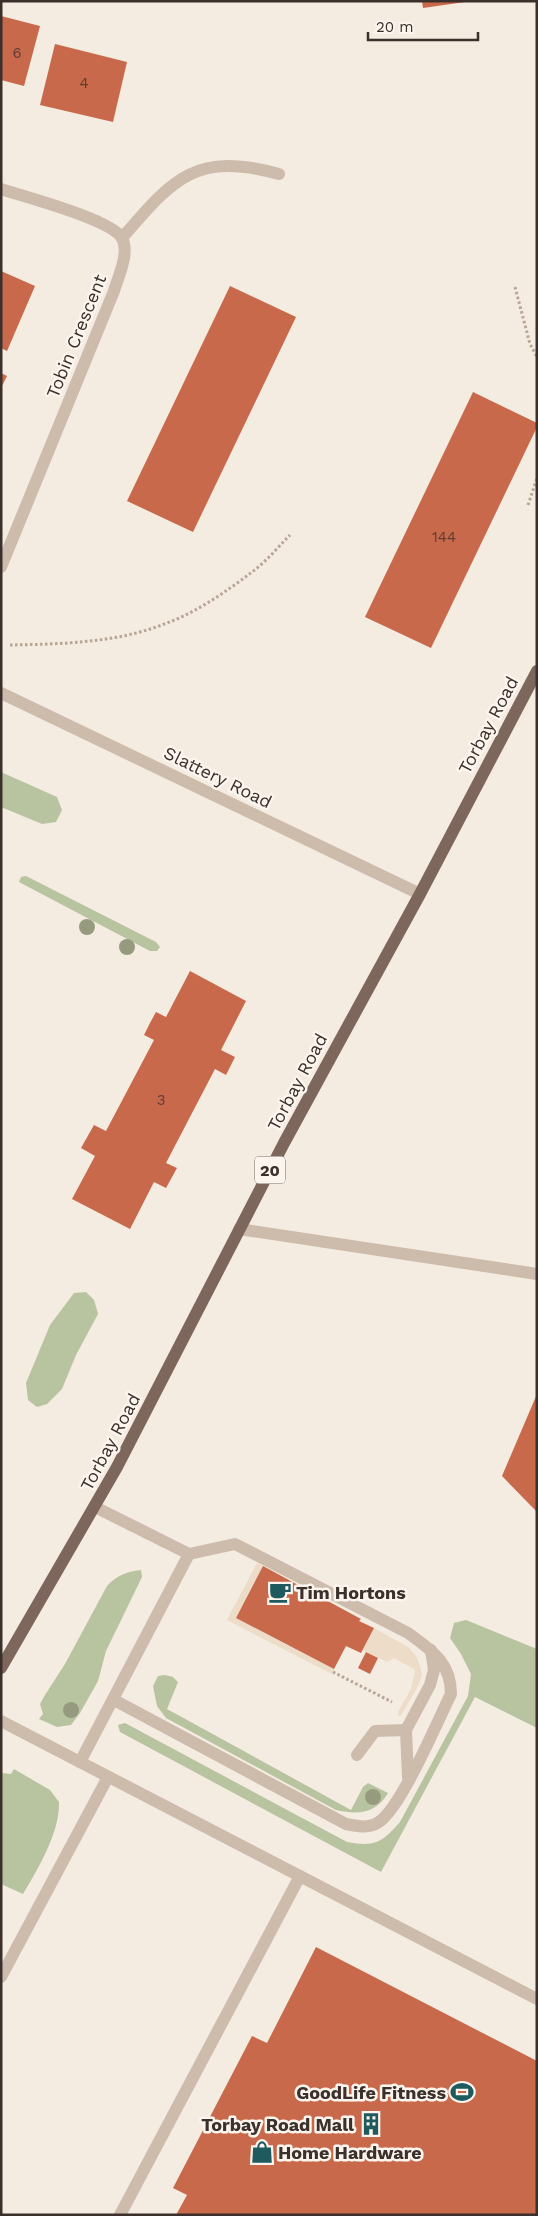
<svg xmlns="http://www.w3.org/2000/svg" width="538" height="2216" font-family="'Work Sans',sans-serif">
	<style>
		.green { fill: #b8c4a0 }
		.plaza { fill: #ecdcc8 }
		.building { fill: #c8694b }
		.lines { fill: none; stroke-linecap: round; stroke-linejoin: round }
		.path { stroke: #b9a596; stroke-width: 3; stroke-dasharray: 2.5 2.5; stroke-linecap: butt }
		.minor { stroke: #cdbbac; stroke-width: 12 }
		.major { stroke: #7d675c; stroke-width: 12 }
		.tree { fill: #969b7f }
		.labels { text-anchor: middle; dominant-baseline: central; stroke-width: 5; stroke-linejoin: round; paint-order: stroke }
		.number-label { font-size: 15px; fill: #5e3e33 }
		.shield { fill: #fbf5ee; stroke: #756b66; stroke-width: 1 }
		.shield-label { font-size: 16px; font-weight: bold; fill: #3b302b }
		.street-label { font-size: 18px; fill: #3b302b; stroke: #fbf5ee }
		.poi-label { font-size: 18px; font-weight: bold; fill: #3b302b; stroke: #fbf5ee; text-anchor: start }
	</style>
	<rect width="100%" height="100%" fill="#f4ebe1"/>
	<g class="green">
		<polygon points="1,772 57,797 62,810 56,822 42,824 1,807"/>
		<polygon points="26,876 156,942 160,947 157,951 150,951 19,882 21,877"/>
		<polygon points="86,1292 94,1300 98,1314 76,1355 62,1389 47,1404 37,1407 28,1400 26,1383 50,1325 74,1293"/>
		<path d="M141,1570L142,1577L106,1651L98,1681L80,1713L71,1725L57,1727L39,1719L43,1714L40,1704L45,1695L65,1664L107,1586C117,1575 126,1572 141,1570Z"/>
		<path d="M466,1620L537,1649V1728L475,1697L381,1872L120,1732L118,1725L125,1723L347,1842C374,1847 382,1843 400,1822L468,1696L471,1674L461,1654L450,1638L454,1623Z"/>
		<path d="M165,1675L173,1677L178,1682L167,1709L351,1810L363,1787L368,1783L388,1793C376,1814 357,1815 336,1810L166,1718L157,1706L153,1686L158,1676Z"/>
		<path d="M14,1769L50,1790L59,1802C60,1832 38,1869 23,1894L1,1884V1773L11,1774Z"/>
	</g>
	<g class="plaza">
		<polygon points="257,1563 263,1566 236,1618 334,1669 332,1674 227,1620"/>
		<polygon points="374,1628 408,1647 416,1656 420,1666 422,1675 418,1686 401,1715 398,1716 398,1712 411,1689 415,1672 414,1669 394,1658 387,1662 363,1650"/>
	</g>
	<g class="building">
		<polygon points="422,1 465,1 465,2 423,8"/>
		<polygon points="1,16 40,26 24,86 1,80"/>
		<polygon points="55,44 127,62 113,122 40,105"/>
		<polygon points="1,271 35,286 7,351 1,348"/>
		<polygon points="230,286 296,317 193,532 127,501"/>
		<polygon points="1,373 7,376 1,388"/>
		<polygon points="473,392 537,423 537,427 431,648 365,617"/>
		<polygon points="190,971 246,1001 221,1050 235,1057 226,1075 215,1069 166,1163 177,1168 166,1188 154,1182 130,1229 72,1199 95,1156 81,1148 94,1125 106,1131 154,1040 144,1035 150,1023 156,1012 166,1017"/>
		<polygon points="537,1394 537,1512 502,1476"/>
		<polygon points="263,1566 361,1619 359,1621 374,1628 361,1653 346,1646 334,1669 236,1618"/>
		<polygon points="366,1652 378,1658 370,1674 358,1668"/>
		<polygon points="316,1947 537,2061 537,2215 176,2215 187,2195 173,2188 252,2036 267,2043"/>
	</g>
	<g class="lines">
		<g class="path">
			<polyline points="515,287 530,344 537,357"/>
			<polyline points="528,505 537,478"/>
			<path d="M10,645C63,644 117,643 167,623C197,612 227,591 252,572C266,562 278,547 290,535"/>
			<polyline points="333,1672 392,1702"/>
		</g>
		<g class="minor">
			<path d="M1,189C25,197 110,219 122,238C130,253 118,277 114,291L1,567"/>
			<path d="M122,238C173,179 195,151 279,174"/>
			<polyline points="1,693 420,894"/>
			<polyline points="239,1229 537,1274"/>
			<path d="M114,1700L346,1824C357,1826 369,1829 379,1822C402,1806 437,1722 451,1694C451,1662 431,1650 408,1633L235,1544L189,1554"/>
			<polyline points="1,1721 537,1999"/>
			<polyline points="357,1755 375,1731 406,1730"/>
			<polyline points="80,1762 189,1554 95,1507"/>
			<polyline points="408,1777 406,1730 430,1685 434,1670 431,1650"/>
			<polyline points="1,1977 108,1777"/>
			<polyline points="120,2215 300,1876"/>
		</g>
		<polyline class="major" points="1,1668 117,1467 284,1143 420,894 537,671"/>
	</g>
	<g class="tree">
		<circle cx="87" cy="927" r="8"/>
		<circle cx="127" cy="947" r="8"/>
		<circle cx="71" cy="1710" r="8"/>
		<circle cx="373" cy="1797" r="8"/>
	</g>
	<defs>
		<symbol id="cafe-bare" viewBox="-9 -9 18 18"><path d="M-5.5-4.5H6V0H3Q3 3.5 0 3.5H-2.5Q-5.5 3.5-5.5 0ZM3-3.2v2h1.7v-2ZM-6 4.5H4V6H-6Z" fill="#1f5a5e" stroke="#fbf5ee" stroke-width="2.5" paint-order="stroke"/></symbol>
		<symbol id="stadium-bare" viewBox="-9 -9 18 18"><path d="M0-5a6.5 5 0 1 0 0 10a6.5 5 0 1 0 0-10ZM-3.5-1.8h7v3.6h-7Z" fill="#1f5a5e" stroke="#fbf5ee" stroke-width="2.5" paint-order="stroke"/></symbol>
		<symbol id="building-bare" viewBox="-9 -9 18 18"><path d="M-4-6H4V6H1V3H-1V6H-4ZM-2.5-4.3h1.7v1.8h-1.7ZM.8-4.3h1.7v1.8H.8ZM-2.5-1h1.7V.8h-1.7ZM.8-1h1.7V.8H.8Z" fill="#1f5a5e" stroke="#fbf5ee" stroke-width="2.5" paint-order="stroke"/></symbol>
		<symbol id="shop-bare" viewBox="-9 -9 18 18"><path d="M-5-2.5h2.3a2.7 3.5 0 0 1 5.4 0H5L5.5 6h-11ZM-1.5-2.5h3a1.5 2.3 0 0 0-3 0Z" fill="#1f5a5e" stroke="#fbf5ee" stroke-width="2.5" paint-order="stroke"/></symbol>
	</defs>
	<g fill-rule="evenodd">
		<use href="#cafe-bare" x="264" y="1576" width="32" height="32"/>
		<use href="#stadium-bare" x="446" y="2076" width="32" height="32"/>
		<use href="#building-bare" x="355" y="2108" width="32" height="32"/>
		<use href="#shop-bare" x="246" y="2136" width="32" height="32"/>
	</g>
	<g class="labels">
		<g class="number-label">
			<text x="17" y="53">6</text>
			<text x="84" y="83">4</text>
			<text x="444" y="537">144</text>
			<text x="161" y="1100">3</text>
		</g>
		<rect class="shield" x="255" y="1156.5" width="30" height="27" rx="4"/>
		<g class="shield-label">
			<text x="270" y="1170">20</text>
		</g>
		<g class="street-label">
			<text transform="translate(76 336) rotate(-68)">Tobin Crescent</text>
			<text transform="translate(488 725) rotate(-62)">Torbay Road</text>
			<text transform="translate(218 777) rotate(26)">Slattery Road</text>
			<text transform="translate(297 1082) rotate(-62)">Torbay Road</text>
			<text transform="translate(110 1442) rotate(-62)">Torbay Road</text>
		</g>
		<g class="poi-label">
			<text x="296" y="1592">Tim Hortons</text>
			<text x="446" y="2092" text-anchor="end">GoodLife Fitness</text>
			<text x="354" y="2124" text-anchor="end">Torbay Road Mall</text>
			<text x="278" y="2152">Home Hardware</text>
		</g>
	</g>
	<rect width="538" height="2216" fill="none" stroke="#3b302b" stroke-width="5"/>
	<path d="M368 32v8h110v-8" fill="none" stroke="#3b302b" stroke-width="2.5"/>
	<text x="376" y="32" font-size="15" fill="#3b302b" stroke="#fbf5ee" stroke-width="4" paint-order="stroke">20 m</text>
</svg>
